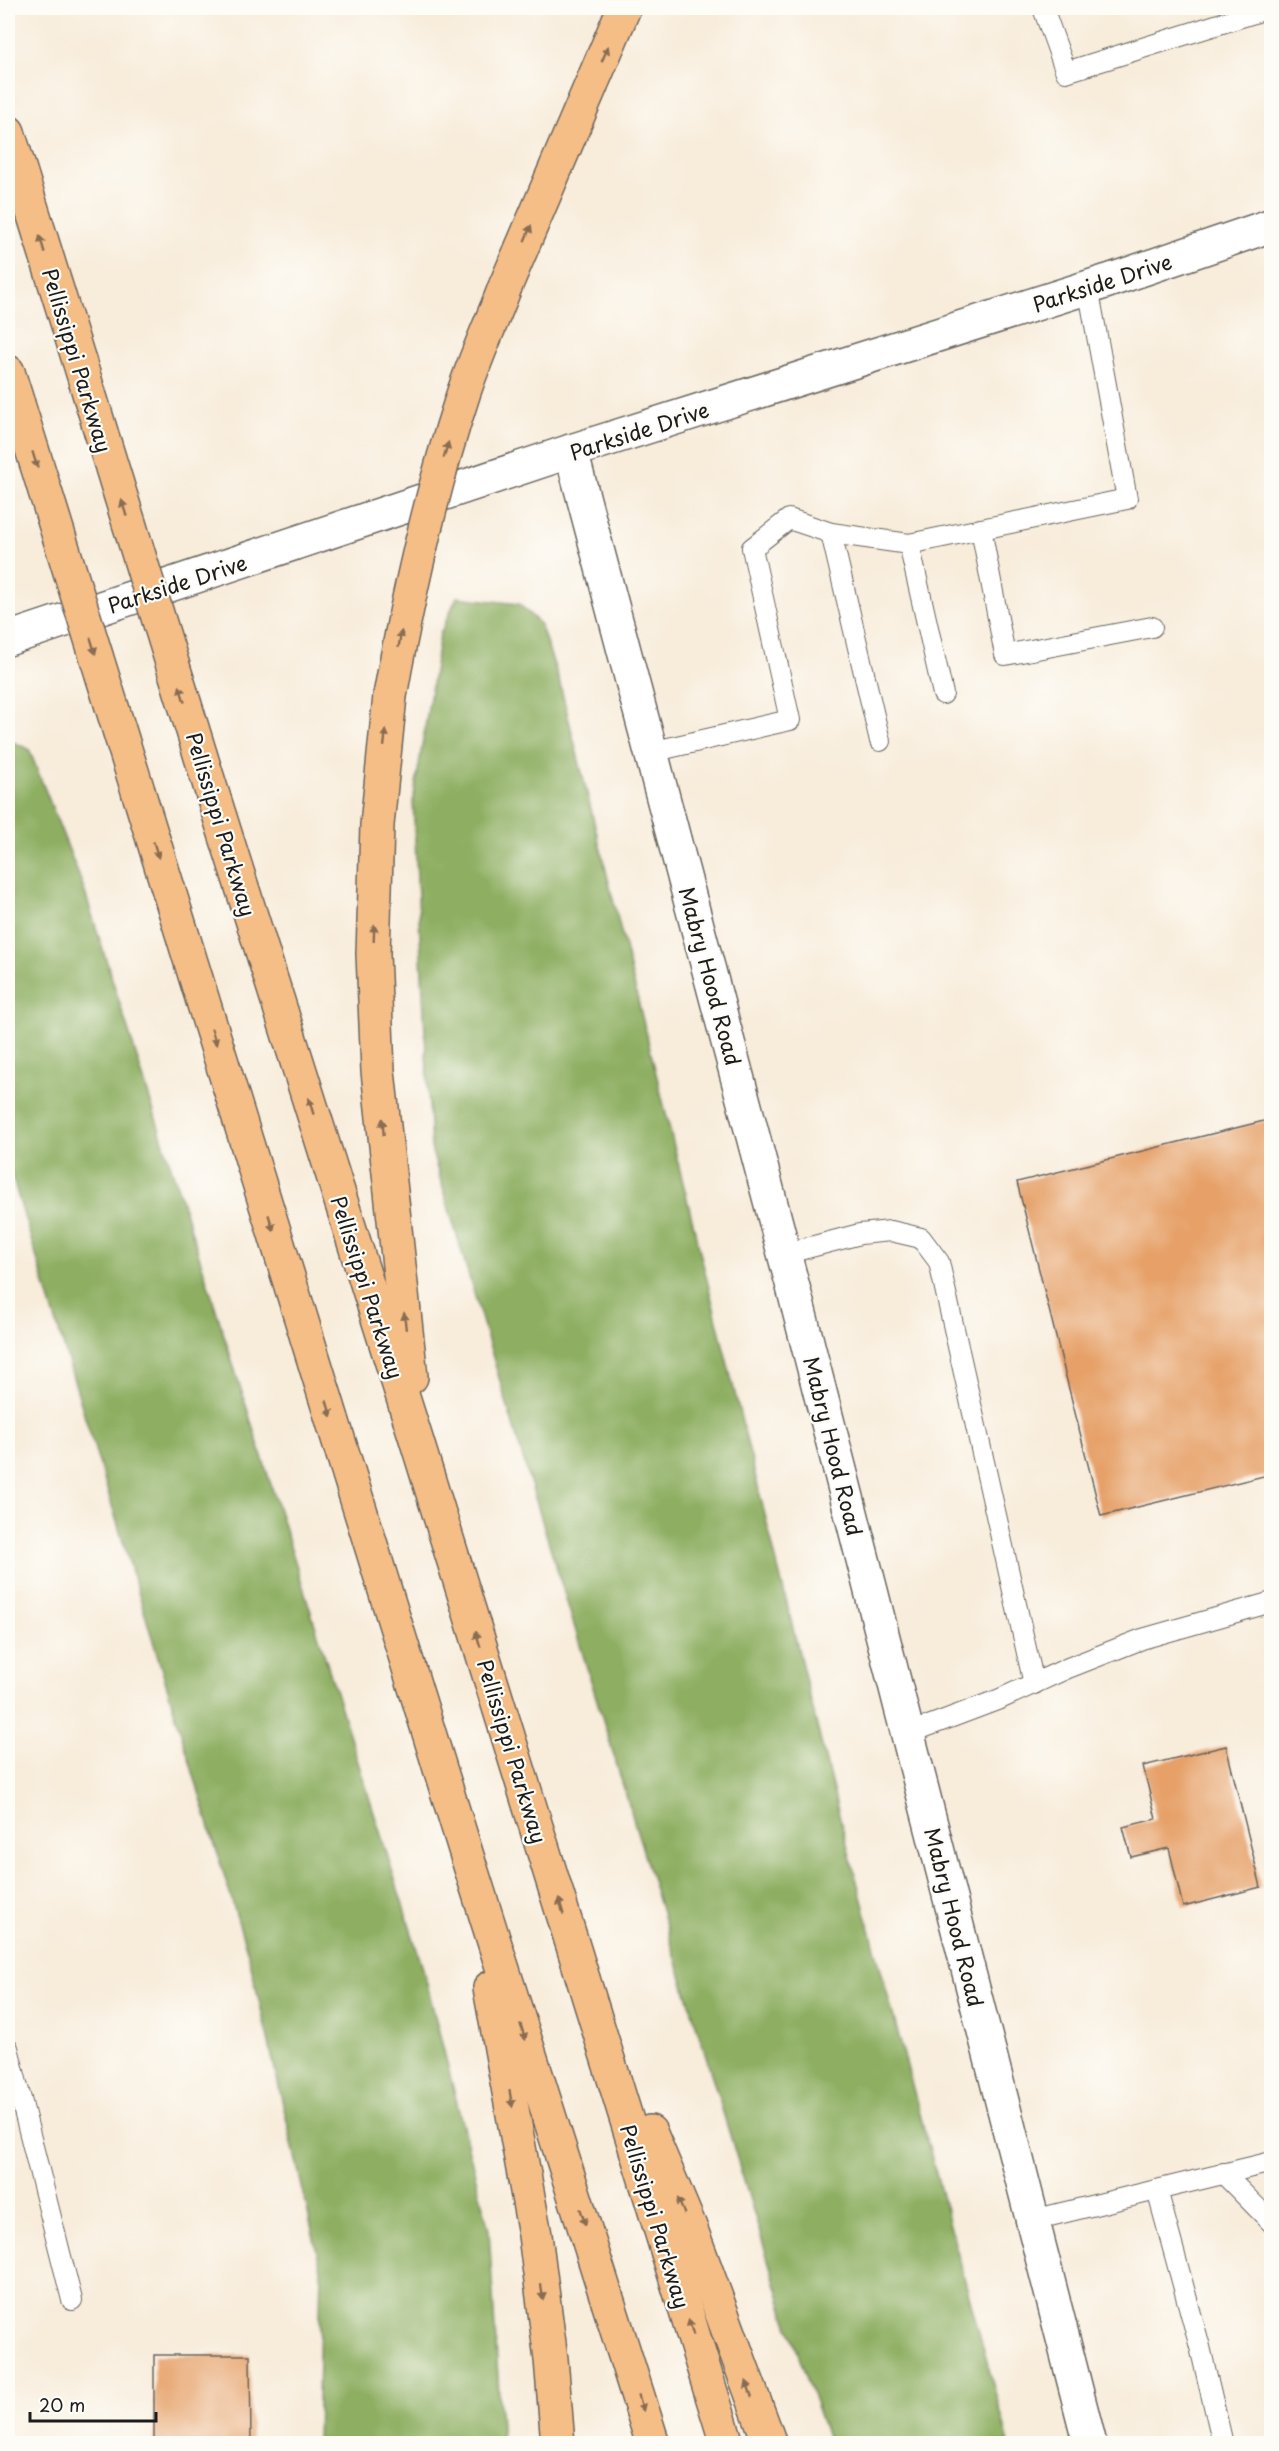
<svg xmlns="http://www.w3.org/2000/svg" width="1279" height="2451" font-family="'Playpen Sans',sans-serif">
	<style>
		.forest { fill: #8eaf62; stroke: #55663f; stroke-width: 1.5 }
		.building { fill: #e6a068 }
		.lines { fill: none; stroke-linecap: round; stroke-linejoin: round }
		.service-casing { stroke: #69655e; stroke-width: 22 }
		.tertiary-casing { stroke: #69655e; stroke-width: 36 }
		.motorway-casing { stroke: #69655e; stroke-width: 36 }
		.service { stroke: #fff; stroke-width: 20 }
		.tertiary { stroke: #fff; stroke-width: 33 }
		.motorway { stroke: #f6be87; stroke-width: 33 }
		.motorway-bridge-casing { stroke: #69655e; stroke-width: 36; stroke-linecap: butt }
		.motorway-bridge { stroke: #f6be87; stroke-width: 33 }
		.oneway { fill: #896d52 }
		.labels { text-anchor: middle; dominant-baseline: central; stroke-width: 4.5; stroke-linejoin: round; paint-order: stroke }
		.street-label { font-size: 21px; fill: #1c1c1c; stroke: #fdfcf7 }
	</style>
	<rect width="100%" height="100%" fill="#fdfcf7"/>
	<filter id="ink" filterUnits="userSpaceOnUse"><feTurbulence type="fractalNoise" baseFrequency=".0167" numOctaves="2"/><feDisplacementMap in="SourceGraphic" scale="12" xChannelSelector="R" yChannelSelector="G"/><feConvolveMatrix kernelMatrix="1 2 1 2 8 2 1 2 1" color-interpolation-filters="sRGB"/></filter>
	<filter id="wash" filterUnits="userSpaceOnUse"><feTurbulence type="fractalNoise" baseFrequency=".008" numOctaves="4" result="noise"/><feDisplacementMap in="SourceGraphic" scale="24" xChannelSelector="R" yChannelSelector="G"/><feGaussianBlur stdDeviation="1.35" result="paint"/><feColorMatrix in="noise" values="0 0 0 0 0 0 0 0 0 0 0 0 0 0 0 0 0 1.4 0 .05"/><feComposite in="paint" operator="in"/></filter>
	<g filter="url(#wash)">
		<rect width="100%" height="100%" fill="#f8ecda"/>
		<g class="forest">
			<polygon points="457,597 519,604 540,624 559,680 839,1815 1009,2443 829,2443 785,2315 521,1452 431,1148 413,802 440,634"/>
			<polygon points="8,740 29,749 82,883 424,1972 489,2230 502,2443 317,2443 321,2269 249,1957 8,1163"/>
		</g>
		<g id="blocks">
			<g class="building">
				<polygon points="1272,1119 1272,1474 1101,1516 1017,1182"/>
				<polygon points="1226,1746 1261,1887 1183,1907 1169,1848 1131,1857 1123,1827 1156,1819 1143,1766"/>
				<polygon points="154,2355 250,2355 251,2444 154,2444"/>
			</g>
		</g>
	</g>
	<g filter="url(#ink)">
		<use href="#blocks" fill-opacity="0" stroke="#69655e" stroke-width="1.5"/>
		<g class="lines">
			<defs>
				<g id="service">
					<polyline points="1043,8 1066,72 1270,8"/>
					<polyline points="981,529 1005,655 1152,627"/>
					<polyline points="831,533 880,741"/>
					<polyline points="909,544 943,694"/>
					<polyline points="651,752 790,720 752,548 789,519 831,533 909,544 1127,499 1088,287"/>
					<polyline points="784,1254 860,1234 891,1231 921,1238 939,1262 1034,1684"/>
					<polyline points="907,1734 1000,1699 1068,1668 1142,1639 1272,1602"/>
					<polyline points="8,2048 72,2300"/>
					<polyline points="1223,2173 1272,2223"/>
					<polyline points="1157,2190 1200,2347 1223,2444"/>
					<polyline points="1033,2220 1272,2162"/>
				</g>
				<g id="tertiary">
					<polyline points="571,451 793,1287 1090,2444"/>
					<polyline points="8,639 571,451 1108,281 1272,225"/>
				</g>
				<g id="motorway">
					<polyline points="8,132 85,380"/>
					<polyline points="505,287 624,8"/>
					<polyline points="8,372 18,404"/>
					<polyline points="390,696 377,825 373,954 378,1071 411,1377"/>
					<polyline points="205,770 417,1442 727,2444"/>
					<polyline points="139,794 467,1856 653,2444"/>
					<polyline points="490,1988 535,2235 551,2359 558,2444"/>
					<polyline points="650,2132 690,2227 770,2444"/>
				</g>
			</defs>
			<use href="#service" class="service-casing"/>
			<use href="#tertiary" class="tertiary-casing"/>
			<use href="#motorway" class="motorway-casing"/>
			<use href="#service" class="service"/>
			<use href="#tertiary" class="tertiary"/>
			<use href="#motorway" class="motorway"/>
			<defs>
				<g id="motorway-bridge">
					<polyline points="85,380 205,770"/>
					<polyline points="18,404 139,794"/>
					<path d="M390,696C408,595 430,496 462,398C474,360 491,324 505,287"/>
				</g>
			</defs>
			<use href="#motorway-bridge" class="motorway-bridge-casing"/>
			<use href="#motorway-bridge" class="motorway-bridge"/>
		</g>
		<defs><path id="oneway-solid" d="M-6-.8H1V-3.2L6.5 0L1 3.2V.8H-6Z" transform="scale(1.5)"/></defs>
		<g class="oneway">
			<use href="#oneway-solid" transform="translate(605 54) rotate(-67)"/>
			<use href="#oneway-solid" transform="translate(528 233) rotate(-67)"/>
			<use href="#oneway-solid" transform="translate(42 244) rotate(-107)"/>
			<use href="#oneway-solid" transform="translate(446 450) rotate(-73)"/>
			<use href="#oneway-solid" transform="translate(35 460) rotate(73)"/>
			<use href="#oneway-solid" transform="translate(124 508) rotate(-107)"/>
			<use href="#oneway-solid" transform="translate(400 639) rotate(-80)"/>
			<use href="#oneway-solid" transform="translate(93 646) rotate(73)"/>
			<use href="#oneway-solid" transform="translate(182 694) rotate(-107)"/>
			<use href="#oneway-solid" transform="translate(385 738) rotate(-84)"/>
			<use href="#oneway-solid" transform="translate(156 850) rotate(73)"/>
			<use href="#oneway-solid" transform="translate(374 933) rotate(-88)"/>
			<use href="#oneway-solid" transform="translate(214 1037) rotate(73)"/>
			<use href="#oneway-solid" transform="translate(311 1106) rotate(-107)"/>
			<use href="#oneway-solid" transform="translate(383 1127) rotate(-95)"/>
			<use href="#oneway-solid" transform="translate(271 1223) rotate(73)"/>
			<use href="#oneway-solid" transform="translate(405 1321) rotate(-96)"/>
			<use href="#oneway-solid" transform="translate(329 1409) rotate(73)"/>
			<use href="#oneway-solid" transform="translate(478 1639) rotate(-107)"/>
			<use href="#oneway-solid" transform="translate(561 1906) rotate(-107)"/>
			<use href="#oneway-solid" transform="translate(523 2032) rotate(72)"/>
			<use href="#oneway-solid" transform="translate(511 2099) rotate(80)"/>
			<use href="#oneway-solid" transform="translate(681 2206) rotate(-113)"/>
			<use href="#oneway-solid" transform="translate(583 2217) rotate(72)"/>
			<use href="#oneway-solid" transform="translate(542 2292) rotate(83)"/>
			<use href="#oneway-solid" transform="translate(691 2327) rotate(-107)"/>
			<use href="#oneway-solid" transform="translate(749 2389) rotate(-110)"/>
			<use href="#oneway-solid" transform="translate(641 2403) rotate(73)"/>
		</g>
	</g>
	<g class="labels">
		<g class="street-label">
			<text transform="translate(1102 282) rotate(-18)">Parkside Drive</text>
			<text transform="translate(78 360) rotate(73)">Pellissippi Parkway</text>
			<text transform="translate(639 430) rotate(-18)">Parkside Drive</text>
			<text transform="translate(177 583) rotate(-18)">Parkside Drive</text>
			<text transform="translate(222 824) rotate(73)">Pellissippi Parkway</text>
			<text transform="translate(711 976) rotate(75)">Mabry Hood Road</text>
			<text transform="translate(368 1287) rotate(72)">Pellissippi Parkway</text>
			<text transform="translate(834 1446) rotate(76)">Mabry Hood Road</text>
			<text transform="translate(513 1751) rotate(73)">Pellissippi Parkway</text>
			<text transform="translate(955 1917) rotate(76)">Mabry Hood Road</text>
			<text transform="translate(656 2216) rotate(73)">Pellissippi Parkway</text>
		</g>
	</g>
	<rect width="1279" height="2451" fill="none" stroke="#fdfcf7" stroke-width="30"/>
	<path d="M30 2412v9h126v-9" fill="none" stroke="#1c1c1c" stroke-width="3"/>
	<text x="39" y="2412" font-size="18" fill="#1c1c1c" stroke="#fdfcf7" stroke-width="4.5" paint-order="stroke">20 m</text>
</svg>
